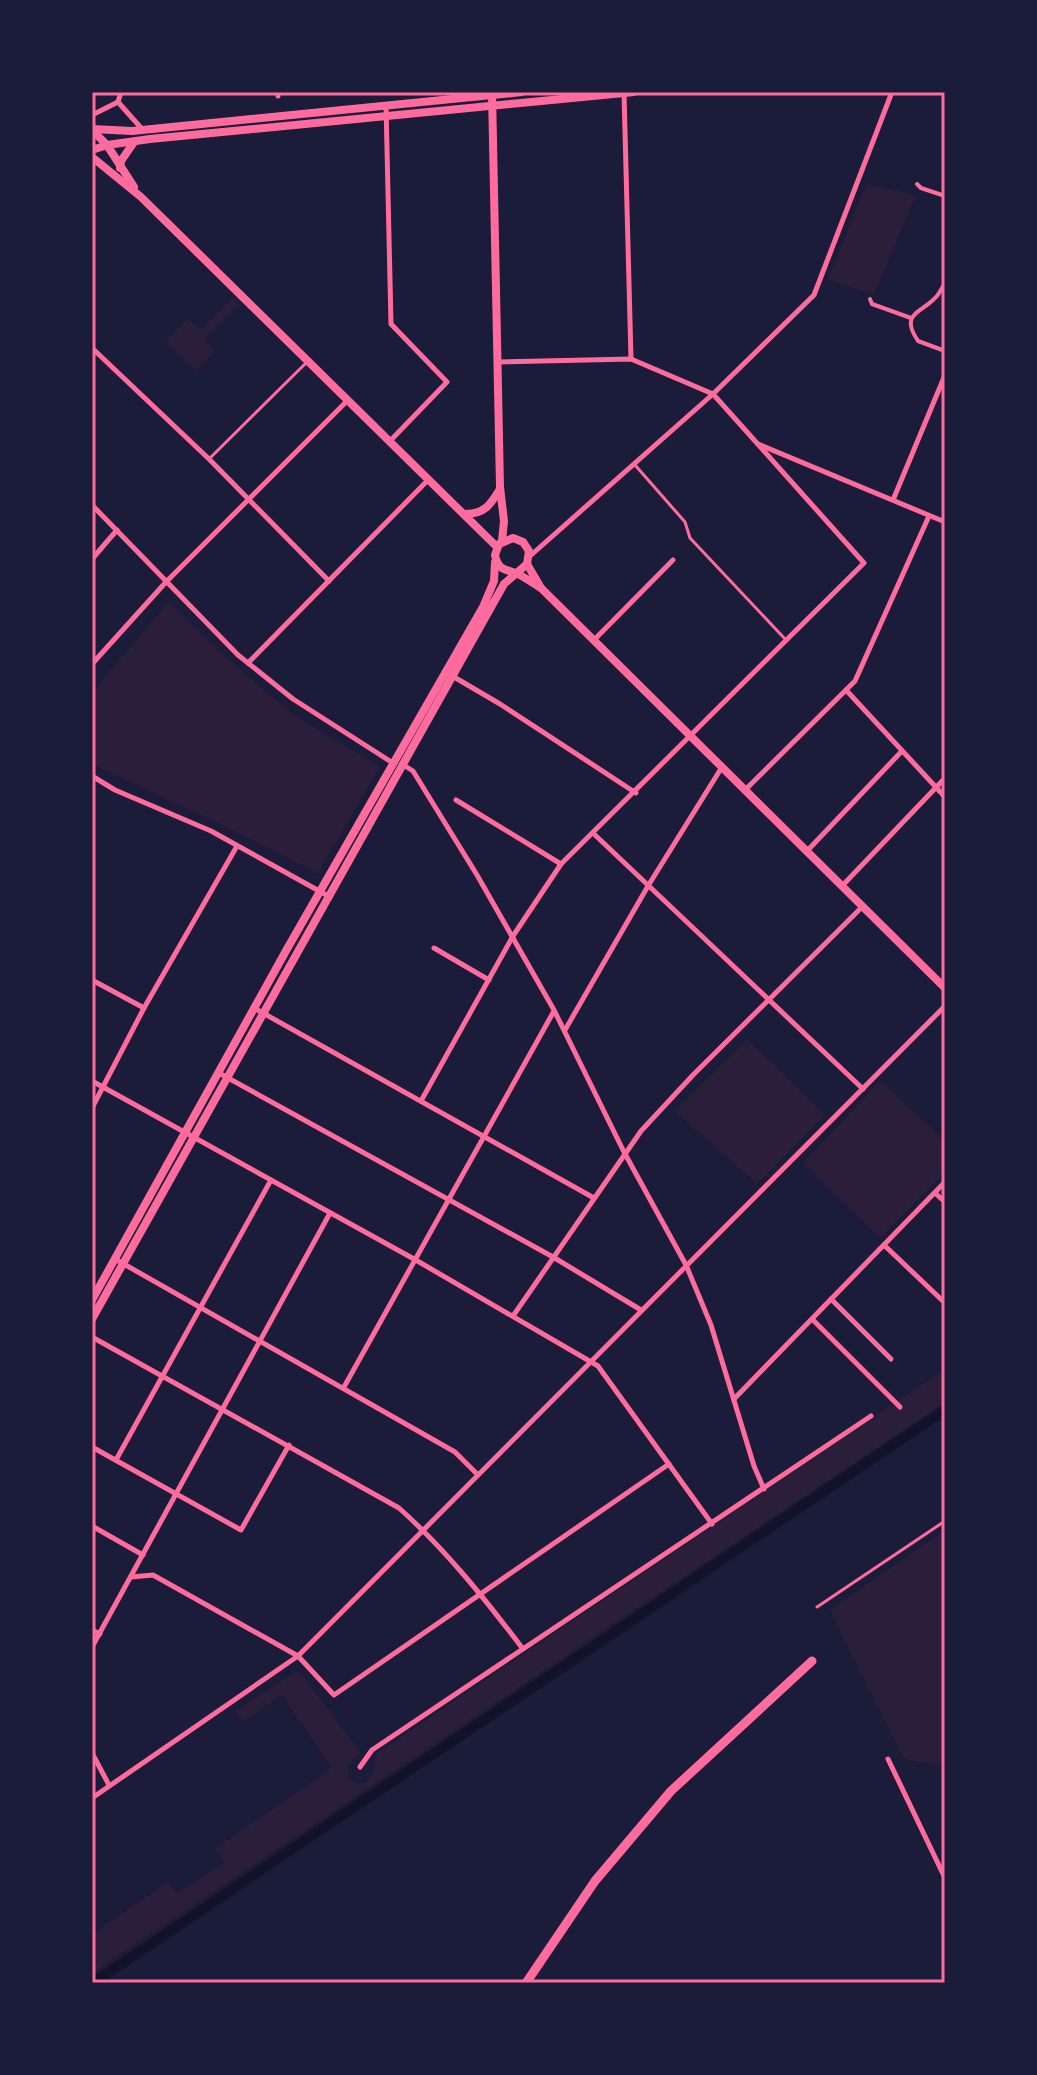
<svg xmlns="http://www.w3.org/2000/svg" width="1037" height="2075" font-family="Lato,sans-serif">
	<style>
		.green { fill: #2a1e3b }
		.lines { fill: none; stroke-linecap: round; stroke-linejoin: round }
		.canal { stroke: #12122b; stroke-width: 10 }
		.service { stroke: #ff6b9d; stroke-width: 3 }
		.pedestrian { stroke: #ff6b9d; stroke-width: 4 }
		.minor { stroke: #ff6b9d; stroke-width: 5 }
		.secondary { stroke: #ff6b9d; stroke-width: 8 }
		.primary { stroke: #ff6b9d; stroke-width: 9 }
		.neatline { fill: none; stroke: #ff6b9d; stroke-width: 3 }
	</style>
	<rect width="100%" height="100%" fill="#1b1b3a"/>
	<g class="green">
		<polygon points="866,184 916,195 874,295 828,280"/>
		<polygon points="233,298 239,304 204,339 215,351 196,371 166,341 188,319 201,330"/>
		<path d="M169,601C209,641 248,680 294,714C321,733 351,749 380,766L318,874L226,827L92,764V693Z"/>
		<polygon points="747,1039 825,1115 757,1184 674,1111"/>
		<polygon points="881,1080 945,1142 945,1172 880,1238 803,1163"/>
		<polygon points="945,1369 945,1402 92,1973 92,1934 168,1882 177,1893 224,1863 215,1849 332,1768 282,1695 243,1722 234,1711 299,1670 361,1753 348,1764 348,1778 356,1783 366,1783 374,1770 375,1755"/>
		<polygon points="945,1530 945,1767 904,1759 830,1610"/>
	</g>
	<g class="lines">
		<polyline class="canal" points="93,1983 945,1410"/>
		<g class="service">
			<polyline points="209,459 306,363"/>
			<polyline points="635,465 685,522 690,538 786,640"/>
			<polyline points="817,1607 945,1521"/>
		</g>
		<g class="pedestrian">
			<polyline points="917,184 921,188 945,196"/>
			<path d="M945,282C942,288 939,295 934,299C919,314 900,314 918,341L945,351"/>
			<polyline points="870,299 872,304 911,318"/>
		</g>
		<g class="minor">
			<polyline points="278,92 278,96"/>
			<polyline points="624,93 631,359"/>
			<polyline points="118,102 142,129"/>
			<polyline points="118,102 121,92"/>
			<polyline points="386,105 391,324 447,382 390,441"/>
			<polyline points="92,115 118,102"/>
			<polyline points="92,348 209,459 329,581"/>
			<polyline points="758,444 945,522"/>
			<polyline points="893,500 945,375"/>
			<polyline points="92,505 238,655 293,699 393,763"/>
			<polyline points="530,556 713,394 814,295 892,92"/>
			<polyline points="92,559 117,530"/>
			<polyline points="594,640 673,560"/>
			<polyline points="248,663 428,480"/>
			<polyline points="92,664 166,582 347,401"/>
			<polyline points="454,677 500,704 636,793"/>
			<polyline points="846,690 945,797"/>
			<polyline points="402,764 413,771 477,875 554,1010 624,1152 686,1265 711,1325 754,1466 764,1489"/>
			<polyline points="92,776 115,790 211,831 330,897"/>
			<polyline points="745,790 855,681 929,516"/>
			<polyline points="456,800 561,864"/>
			<polyline points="594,834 863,1089"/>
			<polyline points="807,851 902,751"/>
			<polyline points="842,886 945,778"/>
			<polyline points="434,948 489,980"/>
			<polyline points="92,980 144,1008"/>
			<polyline points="254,1008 594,1198"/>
			<polyline points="565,1030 648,886 722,767"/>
			<polyline points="219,1073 553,1257 641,1310"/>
			<polyline points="92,1081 414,1259 598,1366 712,1524"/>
			<polyline points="421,1101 513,936 561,864 864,563 713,394 631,359 498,362"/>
			<polyline points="92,1108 144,1008 237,846"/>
			<polyline points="935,1193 945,1202"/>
			<polyline points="884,1245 945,1303"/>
			<polyline points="115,1259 455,1452 478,1475"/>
			<polyline points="831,1299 891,1359"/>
			<polyline points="513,1316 641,1131 693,1075 862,907"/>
			<polyline points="812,1319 900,1407"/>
			<path d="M92,1337L399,1508C446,1550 485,1599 523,1649"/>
			<polyline points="344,1387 554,1011"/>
			<polyline points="734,1399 945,1182"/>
			<polyline points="92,1447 241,1530 289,1445"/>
			<polyline points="116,1460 271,1180"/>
			<polyline points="92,1526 143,1555"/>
			<polyline points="131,1577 153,1575 298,1656 334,1695 669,1464"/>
			<polyline points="92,1630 100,1634"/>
			<polyline points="92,1647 330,1213"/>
			<polyline points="92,1753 109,1785"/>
			<polyline points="888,1759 945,1878"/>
			<polyline points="360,1767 372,1750 871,1416"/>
			<polyline points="92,1798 298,1656 945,1006"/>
		</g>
		<g class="secondary">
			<polyline points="492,92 500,487 504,521 502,541"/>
			<polyline points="92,129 132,131 522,92"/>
			<polyline points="92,130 107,145 134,187"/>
			<polyline points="92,150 107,145 150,139 634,92"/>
			<polyline points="92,157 141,197 497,547"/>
			<polyline points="120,168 121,161 134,142"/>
			<path d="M465,514C485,514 491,504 500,489"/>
			<polyline points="527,564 541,588 945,988"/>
			<polyline points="92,1300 287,949 483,607 494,581 495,562"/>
			<path d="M92,1319L504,584L527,564L529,551L523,542L513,538L499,544L495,555C498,571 506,569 518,574C526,578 534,584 541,588"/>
		</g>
		<polyline class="primary" points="526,1983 595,1881 671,1791 812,1661"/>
	</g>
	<rect width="1037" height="2075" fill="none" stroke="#1b1b3a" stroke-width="188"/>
	<rect x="94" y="94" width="849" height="1887" class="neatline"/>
</svg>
